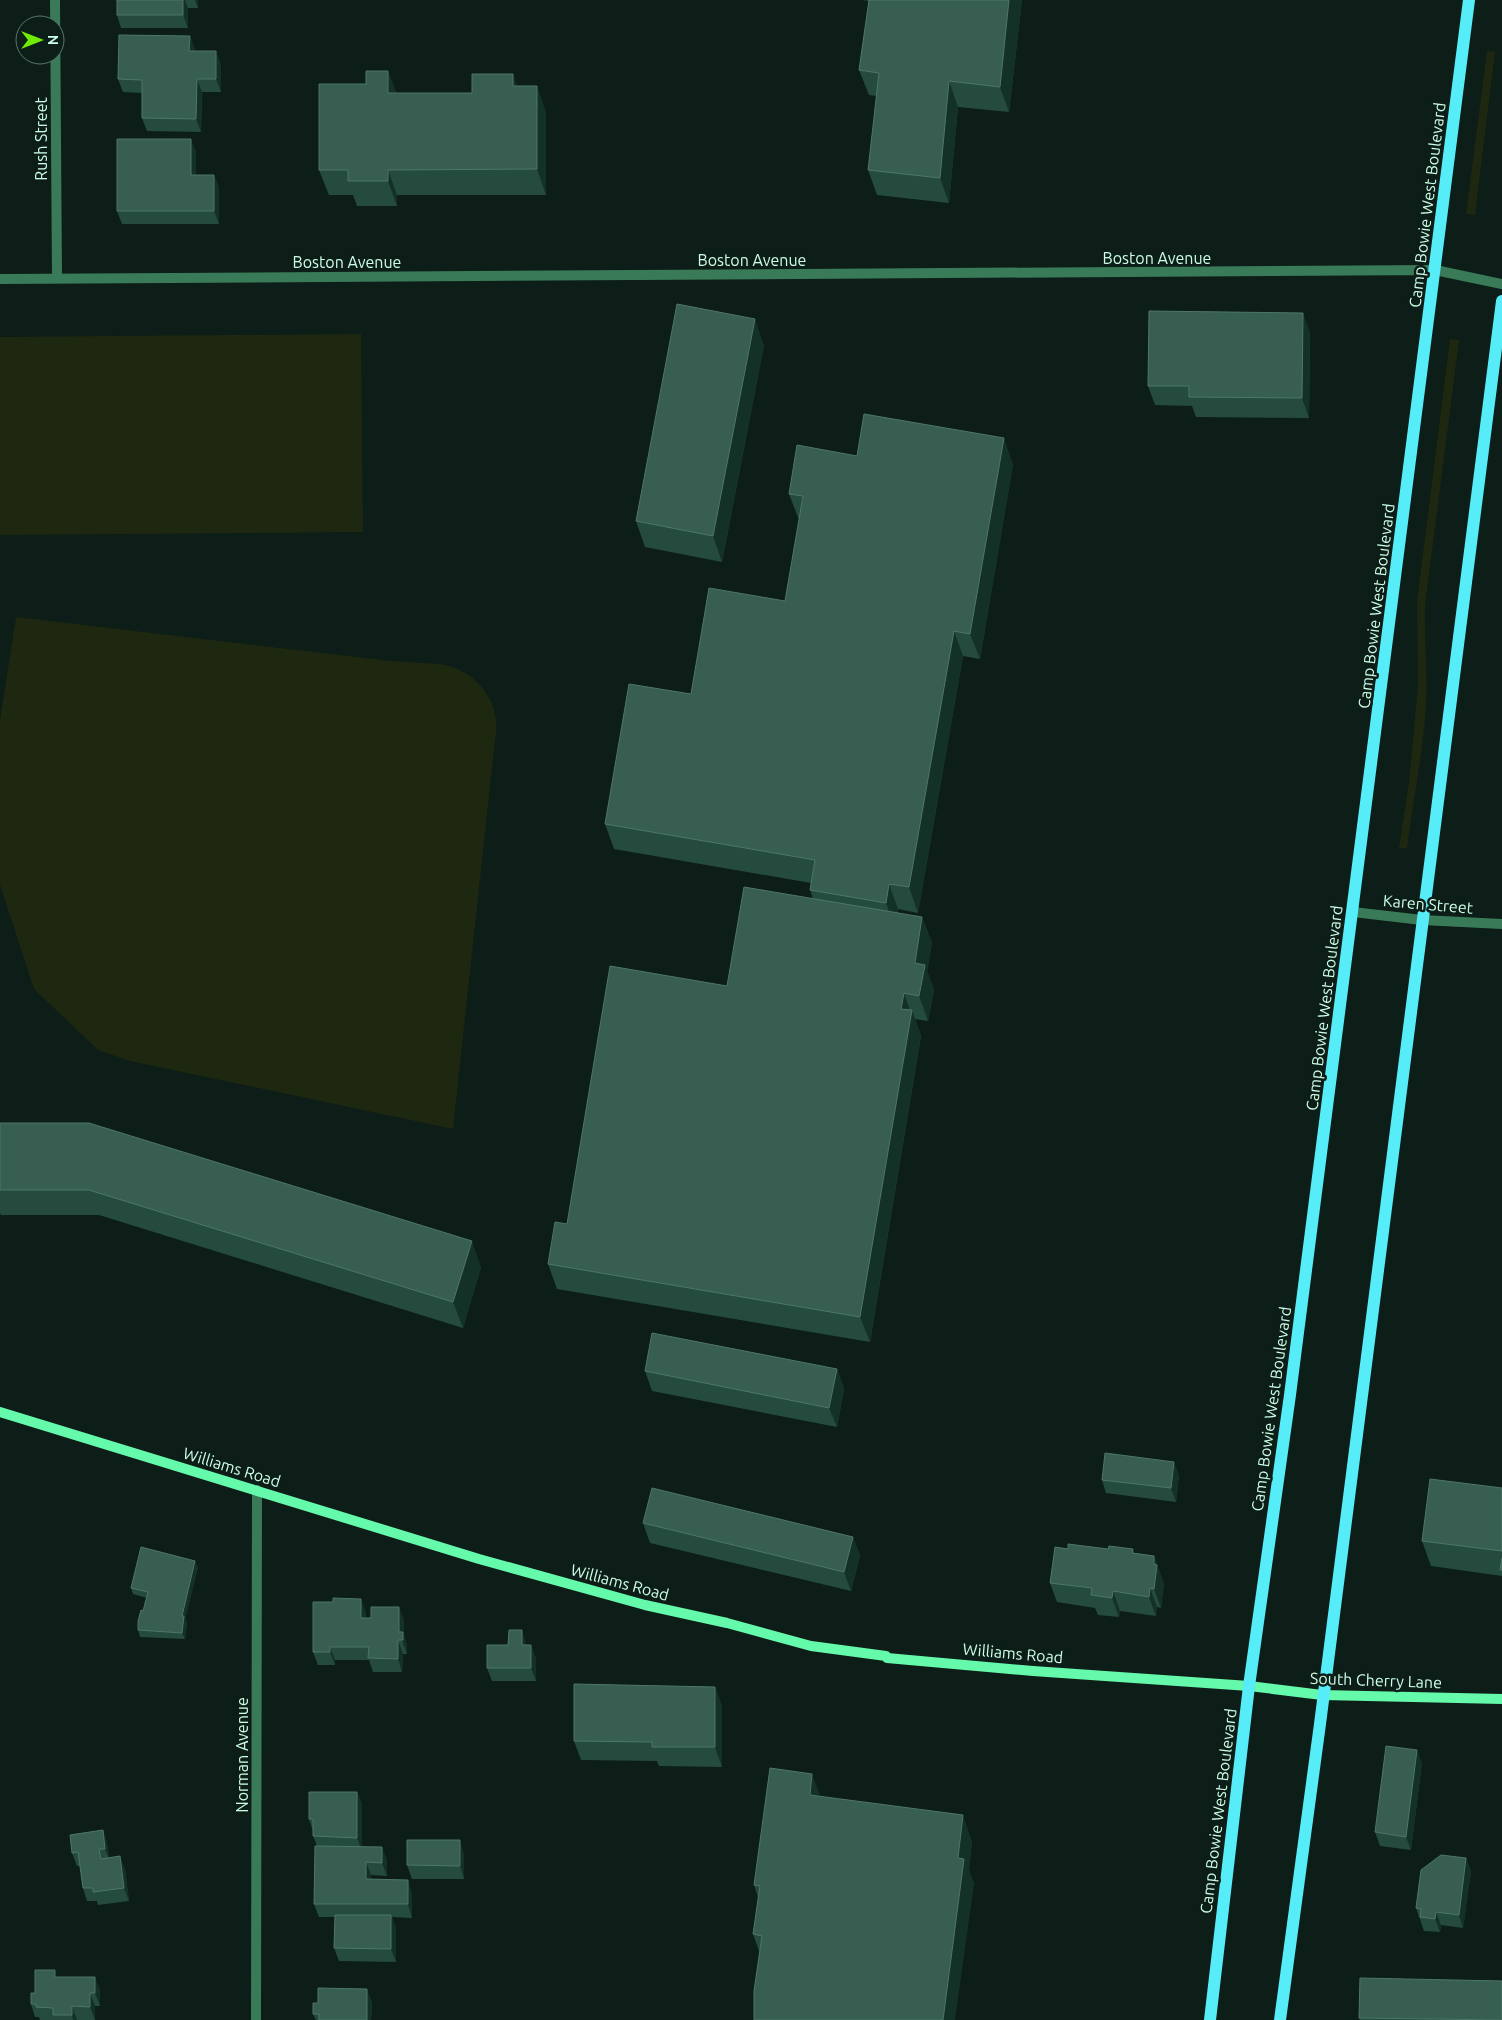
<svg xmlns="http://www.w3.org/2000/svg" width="1502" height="2020" font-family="Ubuntu,sans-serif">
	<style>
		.green { fill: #1e2710 }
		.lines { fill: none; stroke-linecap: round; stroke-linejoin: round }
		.street { stroke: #397b59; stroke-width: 10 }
		.secondary { stroke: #65f9ab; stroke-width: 10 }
		.primary { stroke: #56edf9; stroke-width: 12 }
		.wall { fill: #254b3e }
		.shaded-wall { fill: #143127 }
		.building { fill: #375e50; stroke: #4e7768 }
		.labels { text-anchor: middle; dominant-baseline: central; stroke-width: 5; stroke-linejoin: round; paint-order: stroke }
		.street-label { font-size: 16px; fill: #cbfde7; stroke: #0d1d17 }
	</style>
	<rect width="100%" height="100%" fill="#0d1d17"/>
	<g class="green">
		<polygon points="1487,51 1495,52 1475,215 1466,214"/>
		<polygon points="361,334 363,532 0,535 0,337"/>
		<path d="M1450,339L1459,340L1425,606C1424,640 1428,673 1426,706C1423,753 1413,801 1407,848H1399L1409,783L1418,686L1417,601Z"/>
		<path d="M16,617L391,661C409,663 428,662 445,665C471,670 494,694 496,721C497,727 496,734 495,740L453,1129L130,1061L98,1050L34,989L0,885V720Z"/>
	</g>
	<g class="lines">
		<g class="street">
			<polyline points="55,0 57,278"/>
			<polyline points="0,279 1435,270 1502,284"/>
			<polyline points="1353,912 1422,920 1502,924"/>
			<polyline points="256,2020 257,1490"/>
		</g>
		<polyline class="secondary" points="0,1412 479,1559 645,1605 727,1623 811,1646 886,1656 887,1658 1033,1671 1249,1686 1322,1695 1502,1699"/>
		<g class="primary">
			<polyline points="1210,2020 1249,1686 1290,1395 1469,0"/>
			<polyline points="1280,2020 1320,1724 1502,301"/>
		</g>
	</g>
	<g class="wall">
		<polygon points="117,0 198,0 198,8 188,8 188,28 121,28 117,15"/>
		<polygon points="862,0 1022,0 1009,112 958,107 949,203 877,195 868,170 877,96 869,95 859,70 869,1"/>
		<polygon points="195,49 195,51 221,64 221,92 202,92 201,132 147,131 142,118 142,93 123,92 118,79"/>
		<polygon points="388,71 396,93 472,93 517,86 546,112 546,195 397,195 397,206 357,206 353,195 329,195 319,170 366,84"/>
		<polygon points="196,152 196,175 214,175 219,188 219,224 122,224 117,211"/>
		<polygon points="1310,332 1309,418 1196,417 1192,406 1155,405 1148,386"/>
		<polygon points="764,345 722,562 645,547 636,521"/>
		<polygon points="857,456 1013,464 980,659 963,656 918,913 898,909 898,913 922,917 932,943 927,971 934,990 928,1021 915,1019 921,1036 870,1342 557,1289 548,1264 567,1224 727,986 813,899 810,890 811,883 614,849 605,824 691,694 785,601 799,520 789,494"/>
		<polygon points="0,1123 481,1267 463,1328 99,1215 1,1215 0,1213"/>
		<polygon points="837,1369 844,1389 837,1427 652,1391 645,1371"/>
		<polygon points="1179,1475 1176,1502 1106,1493 1102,1480"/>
		<polygon points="1502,1488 1502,1576 1431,1566 1422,1541"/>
		<polygon points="643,1523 853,1537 860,1556 851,1591 650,1543"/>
		<polygon points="1068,1549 1133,1549 1134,1553 1154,1556 1164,1584 1161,1608 1157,1607 1156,1616 1120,1611 1119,1617 1098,1615 1095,1608 1057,1602 1050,1583"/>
		<polygon points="198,1567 185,1619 187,1623 185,1639 140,1637 138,1630 147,1598 133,1594 131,1588"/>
		<polygon points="366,1612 366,1618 404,1620 404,1636 407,1645 407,1654 403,1654 402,1672 373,1672 369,1660 335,1660 335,1665 318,1665 313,1652"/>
		<polygon points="526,1644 536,1658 536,1681 492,1681 487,1668 508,1645"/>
		<polygon points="715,1687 722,1706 722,1767 659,1766 657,1761 581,1760 574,1741"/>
		<polygon points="1422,1763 1411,1850 1380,1846 1375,1832"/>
		<polygon points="357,1792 362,1805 362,1846 387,1860 387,1876 371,1875 371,1879 412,1893 412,1918 392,1917 396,1929 396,1962 339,1961 334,1948 335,1917 319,1917 314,1904 317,1846 313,1836 313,1831 309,1819"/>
		<polygon points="820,1796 972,1841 969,1870 974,1884 759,1951 753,1934 758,1897 754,1885"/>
		<polygon points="103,1830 107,1843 109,1858 125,1869 129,1901 98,1905 97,1901 87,1901 83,1888 80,1866 77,1866 72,1853"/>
		<polygon points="464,1854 464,1879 412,1879 407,1865"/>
		<polygon points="1466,1858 1471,1871 1463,1928 1441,1925 1440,1932 1424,1931 1416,1908"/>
		<polygon points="57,1977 100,1990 100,2006 95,2006 95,2020 40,2020 39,2017 35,2017 31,2004 35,1993"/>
		<polygon points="372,2002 371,2020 316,2020 313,2014"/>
		<polygon points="1359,2018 1502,2020 1360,2020"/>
	</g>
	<g class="shaded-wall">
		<polygon points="183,0 185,0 188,8 188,28 183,15"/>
		<polygon points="195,0 198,0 198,8"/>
		<polygon points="1009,0 1022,0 1009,112 1000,87"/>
		<polygon points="190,36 195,49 194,64 189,51"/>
		<polygon points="216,51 221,64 221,92 216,79"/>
		<polygon points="388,71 397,97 388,93"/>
		<polygon points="513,74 522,100 513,86"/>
		<polygon points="197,79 202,92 201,132 196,119"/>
		<polygon points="949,81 958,107 949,203 940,178"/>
		<polygon points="537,86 546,112 546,195 537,169"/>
		<polygon points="191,139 196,152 196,188 191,175"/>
		<polygon points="388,170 397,195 397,206 388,181"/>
		<polygon points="214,175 219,188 219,224 214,211"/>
		<polygon points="1303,313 1310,332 1309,418 1302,398"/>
		<polygon points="755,319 764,345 722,562 713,536"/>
		<polygon points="1004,438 1013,464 980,659 970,634"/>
		<polygon points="954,631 963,656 918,913 909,887"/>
		<polygon points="889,884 898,909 895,928 886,903"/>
		<polygon points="922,917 932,943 927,971 934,990 928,1021 919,996 915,963"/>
		<polygon points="904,993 911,1013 912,1010 921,1036 870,1342 860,1317 901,1009"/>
		<polygon points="472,1241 481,1267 463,1328 453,1302"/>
		<polygon points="837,1369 844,1389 837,1427 829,1408"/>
		<polygon points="1174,1462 1179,1475 1176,1502 1171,1488"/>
		<polygon points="853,1537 860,1556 851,1591 844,1572"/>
		<polygon points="1154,1556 1164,1584 1161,1608 1154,1589"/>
		<polygon points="195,1561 198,1567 185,1619 187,1623 185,1639 182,1633 182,1616"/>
		<polygon points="1150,1588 1157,1607 1156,1616 1149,1597"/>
		<polygon points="1113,1591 1120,1611 1119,1617 1112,1598"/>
		<polygon points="361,1599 366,1612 366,1631 361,1618"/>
		<polygon points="399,1607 404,1620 404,1636 407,1645 407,1654 399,1632"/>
		<polygon points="522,1630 526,1644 526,1658 522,1645"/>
		<polygon points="398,1640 403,1654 402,1672 398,1659"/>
		<polygon points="531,1645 536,1658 536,1681 531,1668"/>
		<polygon points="330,1647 335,1660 335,1665 330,1652"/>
		<polygon points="715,1687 722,1706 722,1767 715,1747"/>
		<polygon points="1417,1750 1422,1763 1411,1850 1406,1837"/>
		<polygon points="812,1774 822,1800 810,1795"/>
		<polygon points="357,1792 362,1805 362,1851 357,1838"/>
		<polygon points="963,1815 972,1841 969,1870 974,1884 955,2020 943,2020 958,1858"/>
		<polygon points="103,1830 107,1843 110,1862 105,1849"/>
		<polygon points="460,1840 464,1854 464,1879 460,1866"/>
		<polygon points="382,1847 387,1860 387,1876 382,1863"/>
		<polygon points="120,1856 125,1869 129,1901 124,1888"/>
		<polygon points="1466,1858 1471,1871 1463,1928 1459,1915"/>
		<polygon points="366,1862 371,1875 371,1892 366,1879"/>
		<polygon points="408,1880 412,1893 412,1918 408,1904"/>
		<polygon points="1436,1912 1441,1925 1440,1932 1435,1919"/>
		<polygon points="391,1915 396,1929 396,1962 391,1949"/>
		<polygon points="95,1977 100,1990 100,2006 95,1993"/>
		<polygon points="367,1989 372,2002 371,2020 367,2020"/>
		<polygon points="90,1993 95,2006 95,2020 90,2007"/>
		<polygon points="72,2006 77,2020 73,2020 72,2015"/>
	</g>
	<g class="building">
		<rect x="117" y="0" width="66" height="15"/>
		<polygon points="869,0 1009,0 1000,87 949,81 940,178 868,170 879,73 859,70"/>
		<polygon points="119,35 190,36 189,51 216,51 216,79 197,79 196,119 142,118 142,80 118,79"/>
		<polygon points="366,71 388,71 388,93 472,93 472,74 513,74 513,86 537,86 537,169 388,170 388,181 348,181 348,170 319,170 319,84 366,84"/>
		<polygon points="117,139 191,139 191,175 214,175 214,211 117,211"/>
		<polygon points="677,304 755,319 713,536 636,521"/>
		<polygon points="1149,311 1303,313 1302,398 1189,397 1189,386 1148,386"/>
		<polygon points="864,414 1004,438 970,634 954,631 909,887 889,884 886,903 810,890 815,860 605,824 629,684 691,694 709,588 785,601 803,496 789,494 797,445 857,456"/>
		<polygon points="744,887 922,917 915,963 925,965 919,996 904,993 901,1009 912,1010 860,1317 548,1264 555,1222 567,1224 610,966 727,986"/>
		<polygon points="0,1123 89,1123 472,1241 453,1302 89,1190 0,1190"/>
		<polygon points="652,1333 837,1369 829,1408 645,1371"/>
		<polygon points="1105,1453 1174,1462 1171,1488 1102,1480"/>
		<polygon points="1430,1479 1502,1488 1502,1551 1422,1541"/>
		<polygon points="652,1488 853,1537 844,1572 643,1523"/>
		<polygon points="1068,1544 1108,1549 1109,1546 1133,1549 1132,1553 1154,1556 1154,1564 1157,1565 1154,1589 1150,1588 1149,1597 1113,1591 1112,1598 1091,1595 1092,1588 1050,1583 1055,1547 1068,1549"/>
		<polygon points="141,1547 195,1561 182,1616 184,1616 182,1633 138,1630 138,1621 141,1610 143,1611 148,1592 131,1588"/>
		<polygon points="1502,1558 1502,1570 1500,1570"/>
		<polygon points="333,1598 361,1599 361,1618 371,1618 371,1607 399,1607 399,1632 403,1632 403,1640 398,1640 398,1659 368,1658 369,1647 330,1647 330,1652 313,1652 313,1602 333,1602"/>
		<polygon points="509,1630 522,1630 522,1645 531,1645 531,1668 487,1668 487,1645 508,1645"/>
		<polygon points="574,1684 715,1687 715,1747 652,1747 652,1742 574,1741"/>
		<polygon points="1386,1746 1417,1750 1406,1837 1375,1832"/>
		<polygon points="770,1768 812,1774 810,1795 963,1815 958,1858 964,1859 943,2020 754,2020 754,1991 762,1936 753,1934 760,1886 754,1885"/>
		<polygon points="309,1792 357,1792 357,1838 313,1836 313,1819 309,1819"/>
		<polygon points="103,1830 105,1849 99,1849 101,1859 120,1856 124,1888 93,1892 93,1888 83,1888 78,1852 72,1853 70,1835"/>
		<polygon points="407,1840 460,1840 460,1866 407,1865"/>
		<polygon points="315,1846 382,1847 382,1863 366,1862 366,1879 408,1880 408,1904 314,1904"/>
		<polygon points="1441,1855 1466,1858 1459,1915 1436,1912 1435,1919 1420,1917 1421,1909 1416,1908 1421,1870"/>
		<polygon points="335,1915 391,1915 391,1949 334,1948"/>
		<polygon points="35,1970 55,1970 55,1977 95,1977 95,1993 90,1993 90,2007 72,2006 72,2015 53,2015 53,2008 36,2007 36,2004 31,2004 31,1993 35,1993"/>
		<polygon points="1360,1978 1502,1981 1502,2020 1359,2018"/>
		<polygon points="318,1988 367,1989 367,2020 319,2020 319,2014 313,2014 313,2003 318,2003"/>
	</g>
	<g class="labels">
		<g class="street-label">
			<text transform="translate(41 139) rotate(-90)">Rush Street</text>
			<text transform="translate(1427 205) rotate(-83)">Camp Bowie West Boulevard</text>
			<text x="1157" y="258">Boston Avenue</text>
			<text x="752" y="260">Boston Avenue</text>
			<text x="347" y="262">Boston Avenue</text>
			<text transform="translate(1376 606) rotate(-83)">Camp Bowie West Boulevard</text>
			<text transform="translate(1428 904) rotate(5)">Karen Street</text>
			<text transform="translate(1324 1008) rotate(-83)">Camp Bowie West Boulevard</text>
			<text transform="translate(1271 1409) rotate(-82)">Camp Bowie West Boulevard</text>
			<text transform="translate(232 1467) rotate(17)">Williams Road</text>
			<text transform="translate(620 1582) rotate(15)">Williams Road</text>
			<text transform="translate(1013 1653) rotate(5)">Williams Road</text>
			<text transform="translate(1376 1680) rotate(2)">South Cherry Lane</text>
			<text transform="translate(242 1755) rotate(-90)">Norman Avenue</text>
			<text transform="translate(1218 1811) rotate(-83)">Camp Bowie West Boulevard</text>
		</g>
	</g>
	<g transform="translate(40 40) rotate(90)"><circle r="24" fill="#0d1d17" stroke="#59776a"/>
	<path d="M0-4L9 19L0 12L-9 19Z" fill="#70eb08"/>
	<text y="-8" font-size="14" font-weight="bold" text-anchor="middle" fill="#cbfde7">N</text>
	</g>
</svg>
